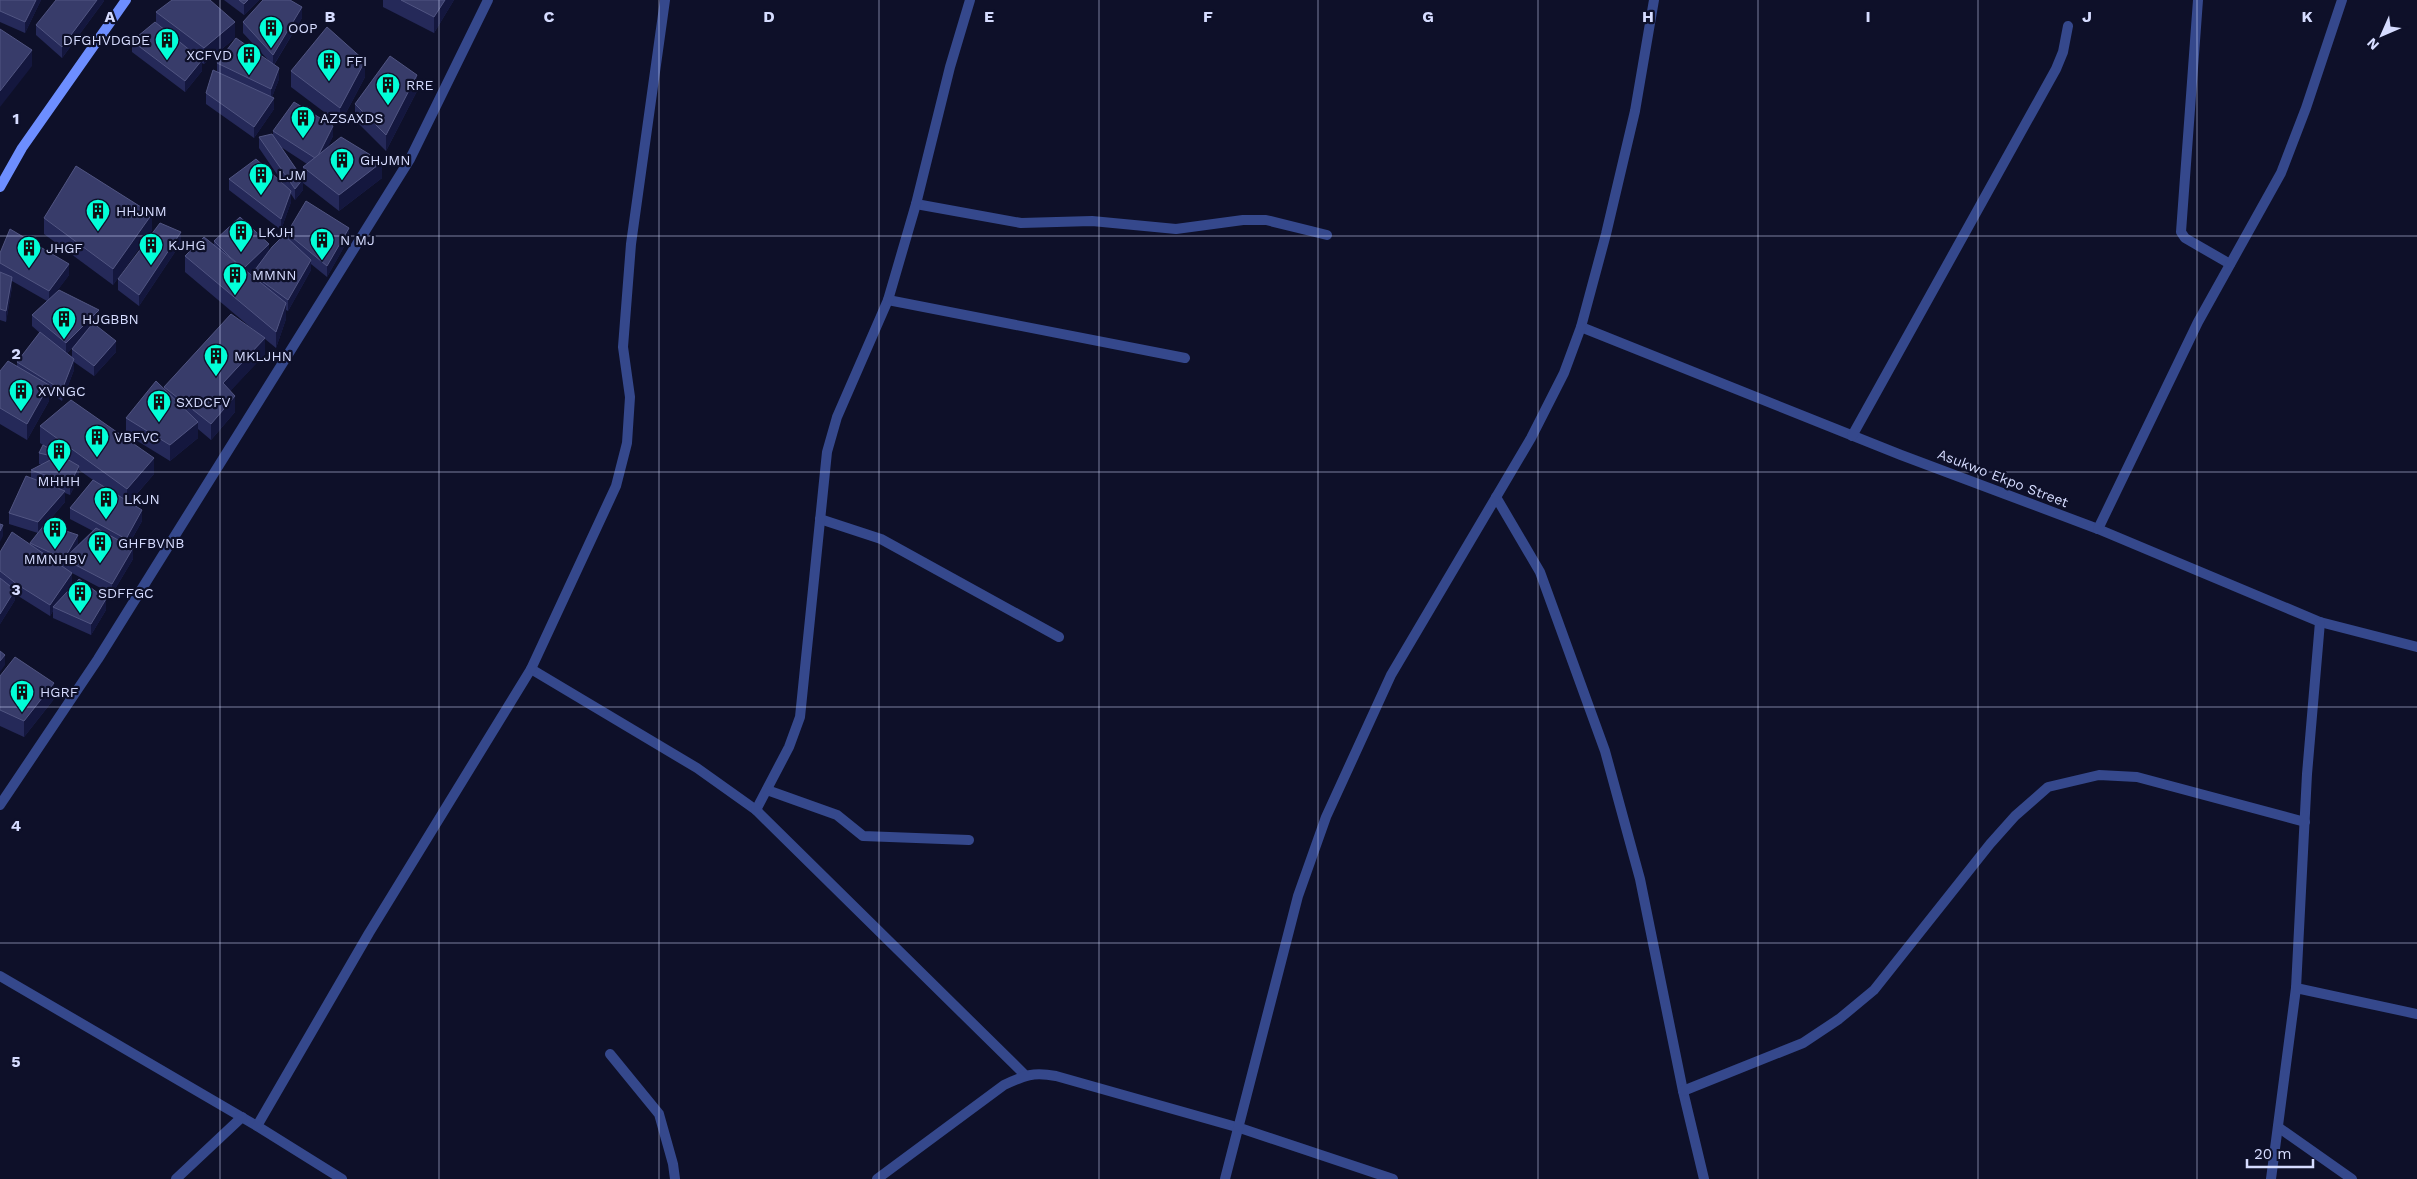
<svg xmlns="http://www.w3.org/2000/svg" width="2417" height="1179" font-family="'Work Sans',sans-serif">
	<style>
		.lines { fill: none; stroke-linecap: round; stroke-linejoin: round }
		.service { stroke: #35488c; stroke-width: 10 }
		.minor { stroke: #35488c; stroke-width: 10 }
		.tertiary { stroke: #35488c; stroke-width: 10 }
		.secondary { stroke: #6d8eff; stroke-width: 10 }
		.wall { fill: #252959; fill-rule: evenodd }
		.shaded-wall { fill: #14173e }
		.building { fill: #383c6a; stroke: #515582 }
		.grid { fill: none; stroke: #d6dcff; stroke-width: 1; stroke-opacity: 0.55 }
		.labels { text-anchor: middle; dominant-baseline: central; stroke-width: 4.5; stroke-linejoin: round; paint-order: stroke }
		.poi-label { font-size: 14px; fill: #d6dcff; stroke: #0e1029; text-anchor: start }
		.street-label { font-size: 14px; fill: #d6dcff; stroke: #0e1029 }
		.grid-label { font-size: 16px; text-anchor: middle; font-weight: bold; fill: #d6dcff; stroke: #0e1029; stroke-width: 4.5; stroke-linejoin: round; paint-order: stroke }
	</style>
	<rect width="100%" height="100%" fill="#0e1029"/>
	<g class="lines">
		<g class="service">
			<polyline points="767,790 837,815 863,836 969,840"/>
			<polyline points="610,1054 659,1114 673,1164 675,1179"/>
		</g>
		<g class="minor">
			<polyline points="2198,0 2181,232 2185,238 2230,264"/>
			<polyline points="916,204 1021,223 1092,221 1176,229 1243,220 1266,220 1327,235"/>
			<polyline points="888,300 1185,358"/>
			<polyline points="1581,327 1901,455 2098,529 2320,622 2417,647"/>
			<polyline points="1852,436 2056,69 2063,52 2068,26"/>
			<polyline points="1496,497 1540,572 1605,751 1640,879 1683,1091 1704,1179"/>
			<polyline points="820,519 881,539 1059,637"/>
			<polyline points="2098,529 2198,322 2281,173 2306,108 2342,0"/>
			<polyline points="531,669 697,768 756,810 1025,1075"/>
			<polyline points="0,805 98,659 410,159 488,0"/>
			<polyline points="756,810 789,747 800,717 827,452 837,417 888,300 916,204 950,67 970,0"/>
			<polyline points="0,976 257,1126 342,1179"/>
			<polyline points="2296,988 2417,1014"/>
			<polyline points="1683,1091 1803,1043 1839,1019 1874,990 1990,844 2015,816 2048,787 2099,775 2137,777 2305,822"/>
			<polyline points="257,1126 369,933 531,669 616,486 627,443 630,397 623,347 631,244 665,0"/>
			<polyline points="2278,1127 2352,1179"/>
			<polyline points="176,1179 242,1117"/>
			<path d="M877,1179L1004,1085C1025,1075 1033,1072 1056,1076L1240,1128L1393,1179"/>
			<polyline points="2271,1179 2296,988 2307,774 2320,622"/>
		</g>
		<polyline class="tertiary" points="1225,1179 1298,896 1326,817 1391,675 1531,438 1564,373 1581,327 1606,234 1635,111 1654,0"/>
		<polyline class="secondary" points="0,187 22,148 126,0"/>
	</g>
	<g class="wall">
		<polygon points="0,0 41,0 25,33 0,22"/>
		<polygon points="104,0 104,1 62,58 36,35 36,25"/>
		<polygon points="224,0 259,0 244,15"/>
		<polygon points="383,0 454,0 434,33 383,7"/>
		<polygon points="156,12 235,38 204,64 202,63 202,71 185,92 132,52 132,41 156,23"/>
		<polygon points="302,18 274,65 279,79 272,97 274,109 254,138 206,104 206,93 217,72 217,63 269,61 243,33 243,22"/>
		<polygon points="291,71 365,77 340,124 291,87"/>
		<polygon points="417,91 386,151 355,120 355,104"/>
		<path d="M273,131L333,136L327,148L382,178L339,211L303,183V190L295,200L291,194V202L281,230L229,190V179L285,186L259,148V137L273,135ZM281,147L307,164L303,167V179Z"/>
		<polygon points="44,218 152,230 113,285 44,234"/>
		<path d="M287,233L349,238L327,277L311,264V270L288,311L286,310V319L276,348L265,339V354L230,391L235,412L211,440L198,429V438L170,461L126,434V418L164,389V387L256,332L185,272V256L214,244V241L269,251L287,238ZM259,264L252,274V275L250,273Z"/>
		<polygon points="181,243 139,306 118,290 118,279"/>
		<path d="M0,253L69,275L56,292L99,320L95,324L116,352L94,376L74,362V370L62,401L49,392V401L27,440L0,424V371L17,366V362L40,333L32,326V315L47,301L12,281V287L6,322L0,320ZM77,343L72,349V357L67,353Z"/>
		<path d="M40,426L154,474L129,503L142,521L128,546L133,559L112,594L72,573V584L62,597L106,610L91,635L53,618V611L50,616L15,594V600L0,624V552L30,545V543L38,533L9,524V513L31,478V470L42,465L39,464V453L43,445L40,443ZM79,470L93,480L70,508V519L93,531L78,545L46,524L65,502V493L70,495L79,477Z"/>
		<polygon points="0,676 54,699 24,737 0,726"/>
	</g>
	<g class="shaded-wall">
		<polygon points="36,0 41,0 25,33 25,22"/>
		<polygon points="97,0 104,0 104,1 62,58 62,47"/>
		<polygon points="248,0 259,0 244,15 244,4"/>
		<polygon points="445,0 454,0 434,33 434,17"/>
		<polygon points="302,7 302,18 273,66 273,55"/>
		<polygon points="235,22 235,38 204,64 204,48"/>
		<polygon points="32,50 32,66 0,107 0,91"/>
		<polygon points="202,60 202,71 185,92 185,81"/>
		<polygon points="365,61 365,77 340,124 340,108"/>
		<polygon points="279,68 279,79 271,100 271,89"/>
		<polygon points="417,75 417,91 386,151 386,135"/>
		<polygon points="274,98 274,109 254,138 254,127"/>
		<polygon points="333,126 333,136 317,170 317,159"/>
		<polygon points="382,162 382,178 339,211 339,195"/>
		<polygon points="303,179 303,190 295,200 295,189"/>
		<polygon points="291,191 291,202 281,230 281,219"/>
		<polygon points="152,214 152,230 113,285 113,269"/>
		<polygon points="349,228 349,238 327,277 327,266"/>
		<polygon points="181,232 181,243 139,306 139,295"/>
		<polygon points="269,244 269,254 242,280 242,270"/>
		<polygon points="311,260 311,270 288,311 288,300"/>
		<polygon points="69,264 69,275 49,302 49,291"/>
		<polygon points="12,277 12,287 6,322 6,311"/>
		<polygon points="286,303 286,319 276,348 276,332"/>
		<polygon points="99,310 99,320 66,354 66,343"/>
		<polygon points="265,338 265,354 223,399 223,383"/>
		<polygon points="116,341 116,352 94,376 94,366"/>
		<polygon points="74,359 74,370 62,401 62,390"/>
		<polygon points="49,385 49,401 27,440 27,424"/>
		<polygon points="235,396 235,412 211,440 211,424"/>
		<polygon points="198,422 198,438 170,461 170,445"/>
		<polygon points="154,458 154,474 127,505 127,489"/>
		<polygon points="79,466 79,477 70,495 70,484"/>
		<polygon points="65,491 65,502 38,533 38,522"/>
		<polygon points="142,510 142,521 126,549 126,539"/>
		<polygon points="3,525 3,536 0,542 0,531"/>
		<polygon points="78,535 78,546 64,559"/>
		<polygon points="133,548 133,559 112,594 112,584"/>
		<polygon points="72,573 72,584 55,608 53,607 53,611 50,616 50,605"/>
		<polygon points="15,590 15,600 0,624 0,614"/>
		<polygon points="106,599 106,610 91,635 91,624"/>
		<polygon points="5,655 5,665 0,672 0,661"/>
		<polygon points="54,683 54,699 24,737 24,721"/>
	</g>
	<g class="building">
		<polygon points="0,0 36,0 25,22 0,11"/>
		<polygon points="56,0 97,0 62,47 36,25"/>
		<polygon points="172,0 210,0 235,22 204,48 156,12"/>
		<polygon points="239,0 248,0 244,4"/>
		<polygon points="263,0 290,0 302,7 273,55 243,22"/>
		<polygon points="401,0 445,0 434,17"/>
		<polygon points="155,22 202,60 185,81 132,41"/>
		<polygon points="327,27 365,61 340,108 291,71"/>
		<polygon points="0,29 32,50 0,91"/>
		<polygon points="236,38 279,68 271,89 217,63"/>
		<polygon points="390,56 417,75 386,135 355,104"/>
		<polygon points="213,70 274,98 254,127 206,93"/>
		<polygon points="294,102 333,126 319,154 315,158 273,131"/>
		<polygon points="272,134 303,179 295,189 259,137"/>
		<polygon points="341,137 382,162 339,195 303,167"/>
		<polygon points="256,159 291,191 281,219 229,179"/>
		<polygon points="76,166 152,214 113,269 44,218"/>
		<polygon points="306,201 349,228 327,266 287,233"/>
		<polygon points="240,217 269,244 244,268 231,258 214,241"/>
		<polygon points="160,223 181,232 139,295 118,279"/>
		<polygon points="10,229 69,264 49,291 0,263 0,253"/>
		<polygon points="284,235 311,260 288,300 252,274 272,247"/>
		<polygon points="204,237 286,303 276,332 185,256"/>
		<polygon points="0,272 12,277 6,311 0,309"/>
		<polygon points="59,290 99,310 66,343 32,315"/>
		<polygon points="231,314 265,338 223,383 235,396 211,424 164,387"/>
		<polygon points="93,323 116,341 94,366 72,349"/>
		<polygon points="40,332 74,359 62,390 17,362"/>
		<polygon points="8,361 49,385 27,424 0,408 0,371"/>
		<polygon points="156,381 198,422 170,445 126,418"/>
		<polygon points="71,400 154,458 127,489 40,426"/>
		<polygon points="43,445 79,466 70,484 31,470 56,457 39,453"/>
		<polygon points="26,476 65,491 38,522 9,513"/>
		<polygon points="93,480 142,510 126,539 70,508"/>
		<polygon points="0,524 3,525 0,531"/>
		<polygon points="45,524 78,535 64,559 30,543"/>
		<polygon points="96,528 133,548 112,584 64,559"/>
		<polygon points="12,532 72,573 50,605 18,585 0,571 0,552"/>
		<polygon points="0,578 15,590 0,614"/>
		<polygon points="79,579 106,599 91,624 53,607"/>
		<polygon points="0,651 5,655 0,661"/>
		<polygon points="15,657 54,683 24,721 0,710 0,676"/>
	</g>
	<path class="grid" d="M220,0V1179M439,0V1179M659,0V1179M879,0V1179M1099,0V1179M1318,0V1179M1538,0V1179M1758,0V1179M1978,0V1179M2197,0V1179M0,236H2417M0,472H2417M0,707H2417M0,943H2417"/>
	<defs>
		<symbol id="building-pin" viewBox="-11 -11 22 30"><path d="M0 17L-7.5 6A9.5 9.5 0 1 1 7.5 6Z" fill="#02ffd8" stroke="#0e1029"/><path d="M-4-6H4V6H1V3H-1V6H-4ZM-2.5-4.3h1.7v1.8h-1.7ZM.8-4.3h1.7v1.8H.8ZM-2.5-1h1.7V.8h-1.7ZM.8-1h1.7V.8H.8Z" fill="#111"/></symbol>
	</defs>
	<g fill-rule="evenodd">
		<use href="#building-pin" x="257" y="14" width="28" height="38"/>
		<use href="#building-pin" x="153" y="26" width="28" height="38"/>
		<use href="#building-pin" x="235" y="41" width="28" height="38"/>
		<use href="#building-pin" x="315" y="47" width="28" height="38"/>
		<use href="#building-pin" x="374" y="71" width="28" height="38"/>
		<use href="#building-pin" x="289" y="104" width="28" height="38"/>
		<use href="#building-pin" x="328" y="146" width="28" height="38"/>
		<use href="#building-pin" x="247" y="161" width="28" height="38"/>
		<use href="#building-pin" x="84" y="197" width="28" height="38"/>
		<use href="#building-pin" x="227" y="218" width="28" height="38"/>
		<use href="#building-pin" x="308" y="226" width="28" height="38"/>
		<use href="#building-pin" x="137" y="231" width="28" height="38"/>
		<use href="#building-pin" x="15" y="234" width="28" height="38"/>
		<use href="#building-pin" x="221" y="261" width="28" height="38"/>
		<use href="#building-pin" x="50" y="305" width="28" height="38"/>
		<use href="#building-pin" x="202" y="342" width="28" height="38"/>
		<use href="#building-pin" x="7" y="377" width="28" height="38"/>
		<use href="#building-pin" x="145" y="388" width="28" height="38"/>
		<use href="#building-pin" x="83" y="423" width="28" height="38"/>
		<use href="#building-pin" x="45" y="437" width="28" height="38"/>
		<use href="#building-pin" x="92" y="485" width="28" height="38"/>
		<use href="#building-pin" x="41" y="515" width="28" height="38"/>
		<use href="#building-pin" x="86" y="529" width="28" height="38"/>
		<use href="#building-pin" x="66" y="579" width="28" height="38"/>
		<use href="#building-pin" x="8" y="678" width="28" height="38"/>
	</g>
	<g class="labels">
		<g class="poi-label">
			<text x="288" y="28">OOP</text>
			<text x="150" y="40" text-anchor="end">DFGHVDGDE</text>
			<text x="232" y="55" text-anchor="end">XCFVD</text>
			<text x="346" y="61">FFI</text>
			<text x="406" y="85">RRE</text>
			<text x="320" y="118">AZSAXDS</text>
			<text x="360" y="160">GHJMN</text>
			<text x="278" y="175">LJM</text>
			<text x="116" y="211">HHJNM</text>
			<text x="258" y="232">LKJH</text>
			<text x="340" y="240">N MJ</text>
			<text x="168" y="245">KJHG</text>
			<text x="46" y="248">JHGF</text>
			<text x="252" y="275">MMNN</text>
			<text x="82" y="319">HJGBBN</text>
			<text x="234" y="356">MKLJHN</text>
			<text x="38" y="391">XVNGC</text>
			<text x="176" y="402">SXDCFV</text>
			<text x="114" y="437">VBFVC</text>
			<text x="59" y="481" text-anchor="middle">MHHH</text>
			<text x="124" y="499">LKJN</text>
			<text x="118" y="543">GHFBVNB</text>
			<text x="55" y="559" text-anchor="middle">MMNHBV</text>
			<text x="98" y="593">SDFFGC</text>
			<text x="40" y="692">HGRF</text>
		</g>
		<g class="street-label">
			<text transform="translate(2003 478) rotate(21)">Asukwo Ekpo Street</text>
		</g>
	</g>
	<g class="grid-label">
		<text x="110" y="22">A</text>
		<text x="330" y="22">B</text>
		<text x="549" y="22">C</text>
		<text x="769" y="22">D</text>
		<text x="989" y="22">E</text>
		<text x="1208" y="22">F</text>
		<text x="1428" y="22">G</text>
		<text x="1648" y="22">H</text>
		<text x="1868" y="22">I</text>
		<text x="2087" y="22">J</text>
		<text x="2307" y="22">K</text>
		<text x="16" y="124">1</text>
		<text x="16" y="359">2</text>
		<text x="16" y="595">3</text>
		<text x="16" y="831">4</text>
		<text x="16" y="1067">5</text>
	</g>
	<g transform="translate(2382 35) rotate(225)" stroke="#0e1029" stroke-width="4" paint-order="stroke">
	<path d="M0-4L9 19L0 12L-9 19Z" fill="#d6dcff"/>
	<text y="-8" font-size="14" font-weight="bold" text-anchor="middle" fill="#d6dcff">N</text>
	</g>
	<path d="M2247 1159v8h66v-8" fill="none" stroke="#d6dcff" stroke-width="2.5"/>
	<text x="2254" y="1159" font-size="15" fill="#d6dcff" stroke="#0e1029" stroke-width="4" paint-order="stroke">20 m</text>
</svg>
